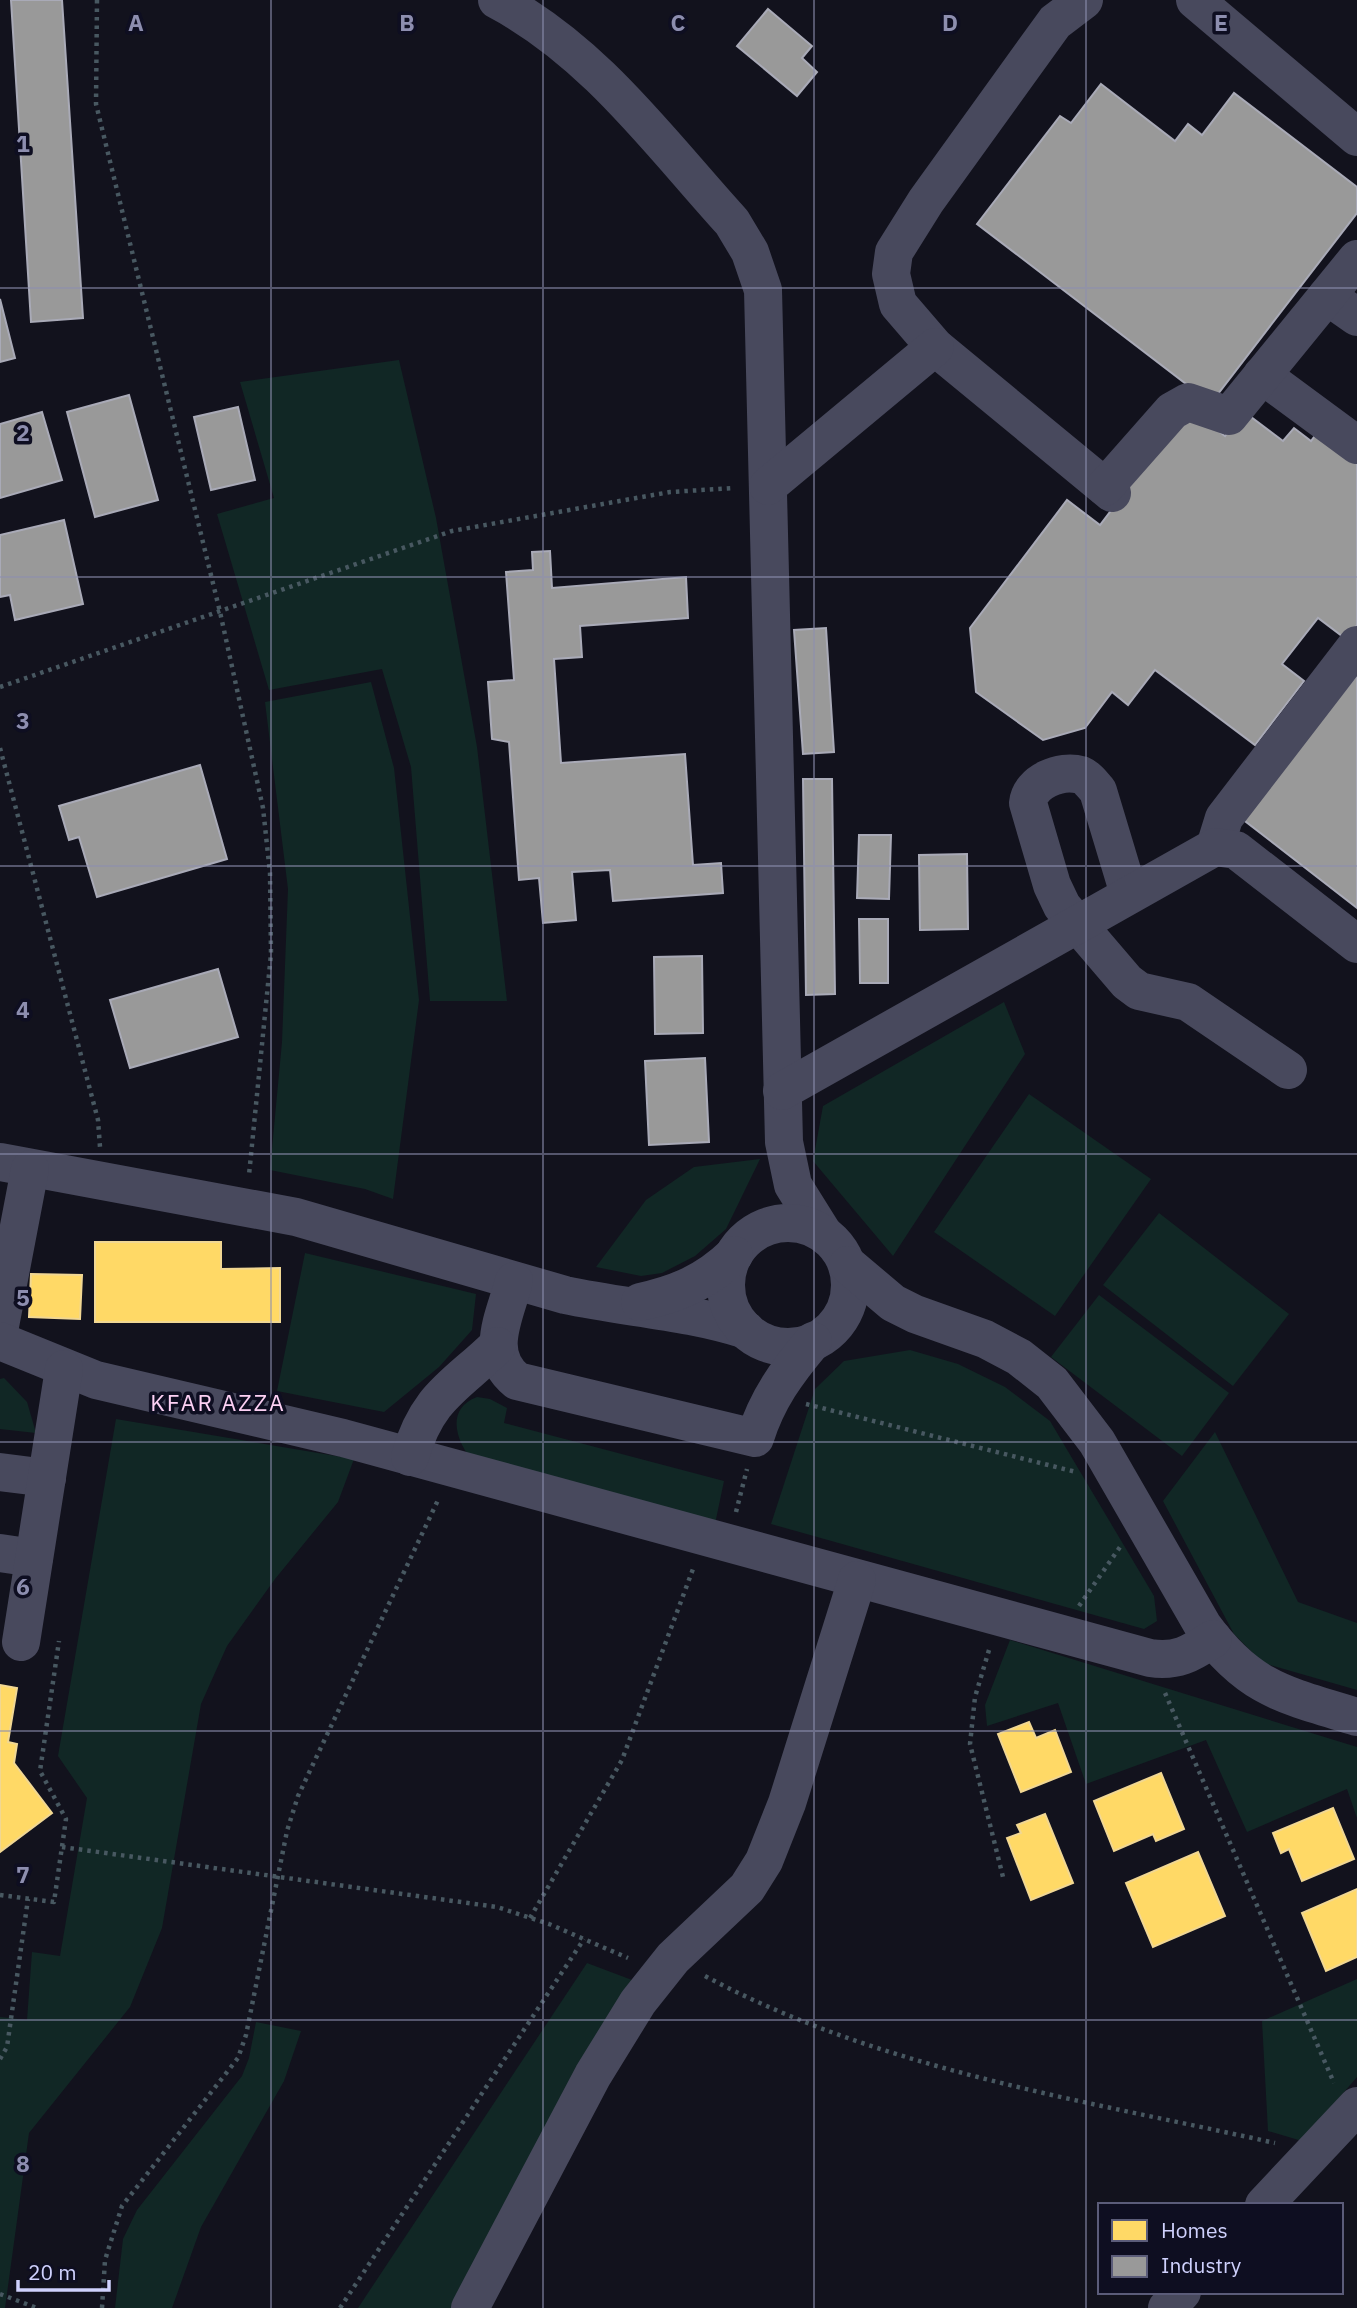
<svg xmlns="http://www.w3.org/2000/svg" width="1357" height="2308" font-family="'IBM Plex Sans',sans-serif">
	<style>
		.green { fill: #112725 }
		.homes { fill: #ffd966; stroke: #f1d793; stroke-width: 2 }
		.industry { fill: #999; stroke: #a9aab7; stroke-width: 2 }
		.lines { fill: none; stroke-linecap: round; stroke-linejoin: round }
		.path { stroke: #485861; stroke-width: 4.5; stroke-dasharray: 3.5 5; stroke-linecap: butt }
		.minor { stroke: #48495d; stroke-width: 38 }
		.grid { fill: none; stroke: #8d8eaf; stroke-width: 2; stroke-opacity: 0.55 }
		.labels { text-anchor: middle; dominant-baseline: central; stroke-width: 7; stroke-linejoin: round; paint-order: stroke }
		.quarter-label { font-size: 23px; letter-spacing: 2px; fill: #fdd1f4; stroke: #0e0e21 }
		.grid-label { font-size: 23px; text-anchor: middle; font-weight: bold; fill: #8d8eaf; stroke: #0e0e21; stroke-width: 7; stroke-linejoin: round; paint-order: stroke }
	</style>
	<rect width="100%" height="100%" fill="#12121d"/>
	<g class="green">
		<polygon points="399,360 436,518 477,747 507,1001 430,1001 411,767 382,669 269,690 217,514 274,498 240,382"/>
		<polygon points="371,682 394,768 419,1000 393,1199 365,1189 270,1170 282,1042 288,889 265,702"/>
		<polygon points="1004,1002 1025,1054 893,1256 813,1161 823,1106"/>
		<polygon points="1029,1094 1151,1179 1055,1316 934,1232"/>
		<polygon points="760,1159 726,1229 695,1256 662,1273 641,1276 596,1267 646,1200 694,1167"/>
		<polygon points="1159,1213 1289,1314 1233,1386 1103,1285"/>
		<polygon points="305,1253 476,1294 472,1330 439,1367 384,1412 277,1391"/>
		<polygon points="1099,1295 1229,1393 1182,1456 1051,1357"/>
		<polygon points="910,1350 958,1364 1005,1387 1050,1421 1154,1596 1157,1621 1144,1629 771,1524 815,1389 844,1361"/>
		<polygon points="4,1378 27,1402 36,1433 0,1429 0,1379"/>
		<path d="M477,1397L490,1399L507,1408L504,1423L724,1481L715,1524L474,1462C457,1444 444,1409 477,1397Z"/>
		<polygon points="116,1419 354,1459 338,1502 275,1579 227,1646 201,1704 162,1928 130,2007 29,2133 5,2308 0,2308 0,2017 27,2020 32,1952 60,1956 87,1798 58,1756"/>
		<polygon points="1215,1432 1298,1602 1357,1623 1357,1690 1263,1663 1234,1634 1163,1501"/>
		<polygon points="1010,1640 1357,1747 1357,1818 1347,1789 1247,1832 1206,1740 1086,1784 1058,1703 987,1726 985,1705"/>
		<polygon points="587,1963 632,1980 454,2308 358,2308"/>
		<polygon points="1357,1979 1357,2077 1302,2141 1268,2131 1262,2021"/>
		<polygon points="256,2022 301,2031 284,2081 201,2227 172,2308 115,2308 123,2239 137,2210 242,2076 249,2058"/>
	</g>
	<g class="homes">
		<polygon points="95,1242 221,1242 221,1269 280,1268 280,1322 95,1322"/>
		<polygon points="31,1274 82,1275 80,1319 29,1317"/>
		<polygon points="0,1685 17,1688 8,1742 17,1744 14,1763 52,1813 0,1852"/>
		<polygon points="1029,1722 1036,1738 1055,1730 1071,1772 1021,1792 998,1734"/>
		<polygon points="1161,1773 1184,1829 1156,1841 1153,1834 1114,1851 1094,1801"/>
		<polygon points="1333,1808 1354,1859 1302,1881 1289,1849 1281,1853 1273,1833"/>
		<polygon points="1045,1814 1073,1883 1031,1900 1007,1838 1021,1833 1017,1825"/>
		<polygon points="1198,1852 1225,1916 1153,1947 1126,1883"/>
		<polygon points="1357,1889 1357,1957 1326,1971 1302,1913"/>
	</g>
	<g class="industry">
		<polygon points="11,0 62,0 83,318 31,322"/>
		<polygon points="768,9 812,46 802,58 817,72 797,96 737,46"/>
		<polygon points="1101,84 1175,141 1188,124 1202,135 1234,93 1357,187 1357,213 1211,403 977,224 1060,116 1071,123"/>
		<polygon points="0,299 15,358 0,362"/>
		<polygon points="129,395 158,500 95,517 67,412"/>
		<polygon points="238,407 255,480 211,490 194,417"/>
		<polygon points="1189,408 1225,436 1243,411 1283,441 1294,428 1311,441 1317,433 1357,464 1357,625 1346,639 1318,618 1282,664 1304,681 1255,745 1155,670 1128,705 1112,692 1085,728 1043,740 976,692 970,628 1067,500 1100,525"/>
		<polygon points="42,412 62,480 0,498 0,424"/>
		<polygon points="64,520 83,604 15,620 10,595 0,597 0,535"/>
		<polygon points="550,551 552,588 686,577 688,618 580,626 582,657 554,659 561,763 685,754 693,865 721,863 723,893 613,901 610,870 572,872 576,920 543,923 539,878 519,880 509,742 492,739 488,682 514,680 506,572 533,570 532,552"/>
		<polygon points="826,628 834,752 803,754 794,630"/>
		<polygon points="1357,675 1357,908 1241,818"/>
		<polygon points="200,765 227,859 97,897 79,837 69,840 59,806"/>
		<polygon points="803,779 832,779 835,994 806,995"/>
		<polygon points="859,835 891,835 889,899 857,898"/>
		<polygon points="967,854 968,929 920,930 919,855"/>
		<polygon points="859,919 888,919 888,983 860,983"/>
		<polygon points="702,956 703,1033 655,1034 654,957"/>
		<polygon points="218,969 238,1037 130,1068 110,1000"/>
		<polygon points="705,1058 709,1142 649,1145 645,1061"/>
	</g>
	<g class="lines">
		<g class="path">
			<polyline points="97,0 96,104 220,612 263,808 270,873 271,954 249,1175"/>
			<polyline points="0,687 452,531 670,492 735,488"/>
			<polyline points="0,748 98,1120 100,1147"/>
			<polyline points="806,1404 1076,1472"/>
			<polyline points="736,1512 747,1469"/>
			<polyline points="1079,1606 1120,1547"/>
			<polyline points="989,1650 975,1697 970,1744 1003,1877"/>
			<polyline points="1165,1693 1334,2083"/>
			<polyline points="62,1847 497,1907 549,1924 628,1958"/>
			<polyline points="0,1895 54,1902 66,1819 40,1771 59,1641"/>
			<polyline points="530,1918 622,1760 693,1569"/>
			<path d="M705,1976C881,2070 1083,2100 1275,2143"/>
			<polyline points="0,2059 7,2047 28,1899"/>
			<polyline points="0,2294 37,2308"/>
			<polyline points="102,2308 105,2260 122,2206 238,2058 246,2035 287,1831 298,1796 439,1498"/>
			<polyline points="340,2308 584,1939"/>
		</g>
		<g class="minor">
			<path d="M497,0C594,51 660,143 732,222L750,252L763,290L784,1142L793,1185L823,1233"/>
			<polyline points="1084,0 1055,22 926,201 894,252 891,274 898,304 935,347 1112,493"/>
			<polyline points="1195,0 1357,137"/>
			<polyline points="1327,296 1357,317"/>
			<polyline points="1262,375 1357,445"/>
			<polyline points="768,486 935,347"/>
			<polyline points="1105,487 1172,411 1188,402 1229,416 1357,259"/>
			<polyline points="1215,847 1224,818 1357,645"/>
			<path d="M1129,894L1098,791C1093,785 1088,778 1081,775C1060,769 1030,782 1028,803L1052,885L1062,906L1127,982L1139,991L1188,1002L1288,1070"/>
			<polyline points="782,1091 1215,847 1236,850 1357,944"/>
			<path d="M0,1162L296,1217L565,1295C626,1308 687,1311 746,1330"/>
			<circle cx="788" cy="1285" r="62"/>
			<path d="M848,1265L893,1303L915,1314L985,1339L1019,1357L1052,1383L1097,1442L1203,1626C1250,1690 1285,1695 1357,1717"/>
			<path d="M514,1281C505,1316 483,1354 517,1381L755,1438C767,1399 787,1372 813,1341"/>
			<path d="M640,1302C677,1294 706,1282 734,1255"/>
			<polyline points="0,1326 30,1169"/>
			<path d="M0,1341L96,1380L343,1438L1150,1658C1177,1662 1190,1654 1213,1639"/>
			<path d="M410,1457C427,1396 456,1386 497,1346"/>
			<polyline points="0,1472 47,1478"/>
			<polyline points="0,1553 34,1558"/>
			<polyline points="21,1642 64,1369"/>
			<polyline points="1264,2205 1357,2106"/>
			<polyline points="470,2308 593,2075 638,2002 673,1958 747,1888 764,1861 787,1803 857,1580"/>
			<polyline points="1167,2308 1182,2292"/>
		</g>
	</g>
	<path class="grid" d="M271,0V2308M543,0V2308M814,0V2308M1086,0V2308M0,288H1357M0,577H1357M0,866H1357M0,1154H1357M0,1442H1357M0,1731H1357M0,2020H1357"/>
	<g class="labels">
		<g class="quarter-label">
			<text x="218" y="1402">KFAR AZZA</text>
		</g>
	</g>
	<g class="grid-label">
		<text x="136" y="31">A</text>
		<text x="407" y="31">B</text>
		<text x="678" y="31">C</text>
		<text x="950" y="31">D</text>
		<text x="1221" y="31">E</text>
		<text x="23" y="152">1</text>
		<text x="23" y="441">2</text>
		<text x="23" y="729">3</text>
		<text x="23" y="1018">4</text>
		<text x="23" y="1306">5</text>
		<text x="23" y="1595">6</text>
		<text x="23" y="1883">7</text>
		<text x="23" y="2172">8</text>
	</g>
	<rect x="1098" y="2203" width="245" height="91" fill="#0e0e21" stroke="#5b5c79" stroke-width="2"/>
	<rect x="1112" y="2220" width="35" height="21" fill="#ffd966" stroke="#5b5c79" stroke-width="2"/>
	<text x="1161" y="2238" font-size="21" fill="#cfd1fd">Homes</text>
	<rect x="1112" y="2256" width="35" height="21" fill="#999999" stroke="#5b5c79" stroke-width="2"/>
	<text x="1161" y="2273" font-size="21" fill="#cfd1fd">Industry</text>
	<path d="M18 2280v10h91v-10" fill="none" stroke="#cfd1fd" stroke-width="3.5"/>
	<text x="28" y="2280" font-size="21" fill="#cfd1fd" stroke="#0e0e21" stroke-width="5" paint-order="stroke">20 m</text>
</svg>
